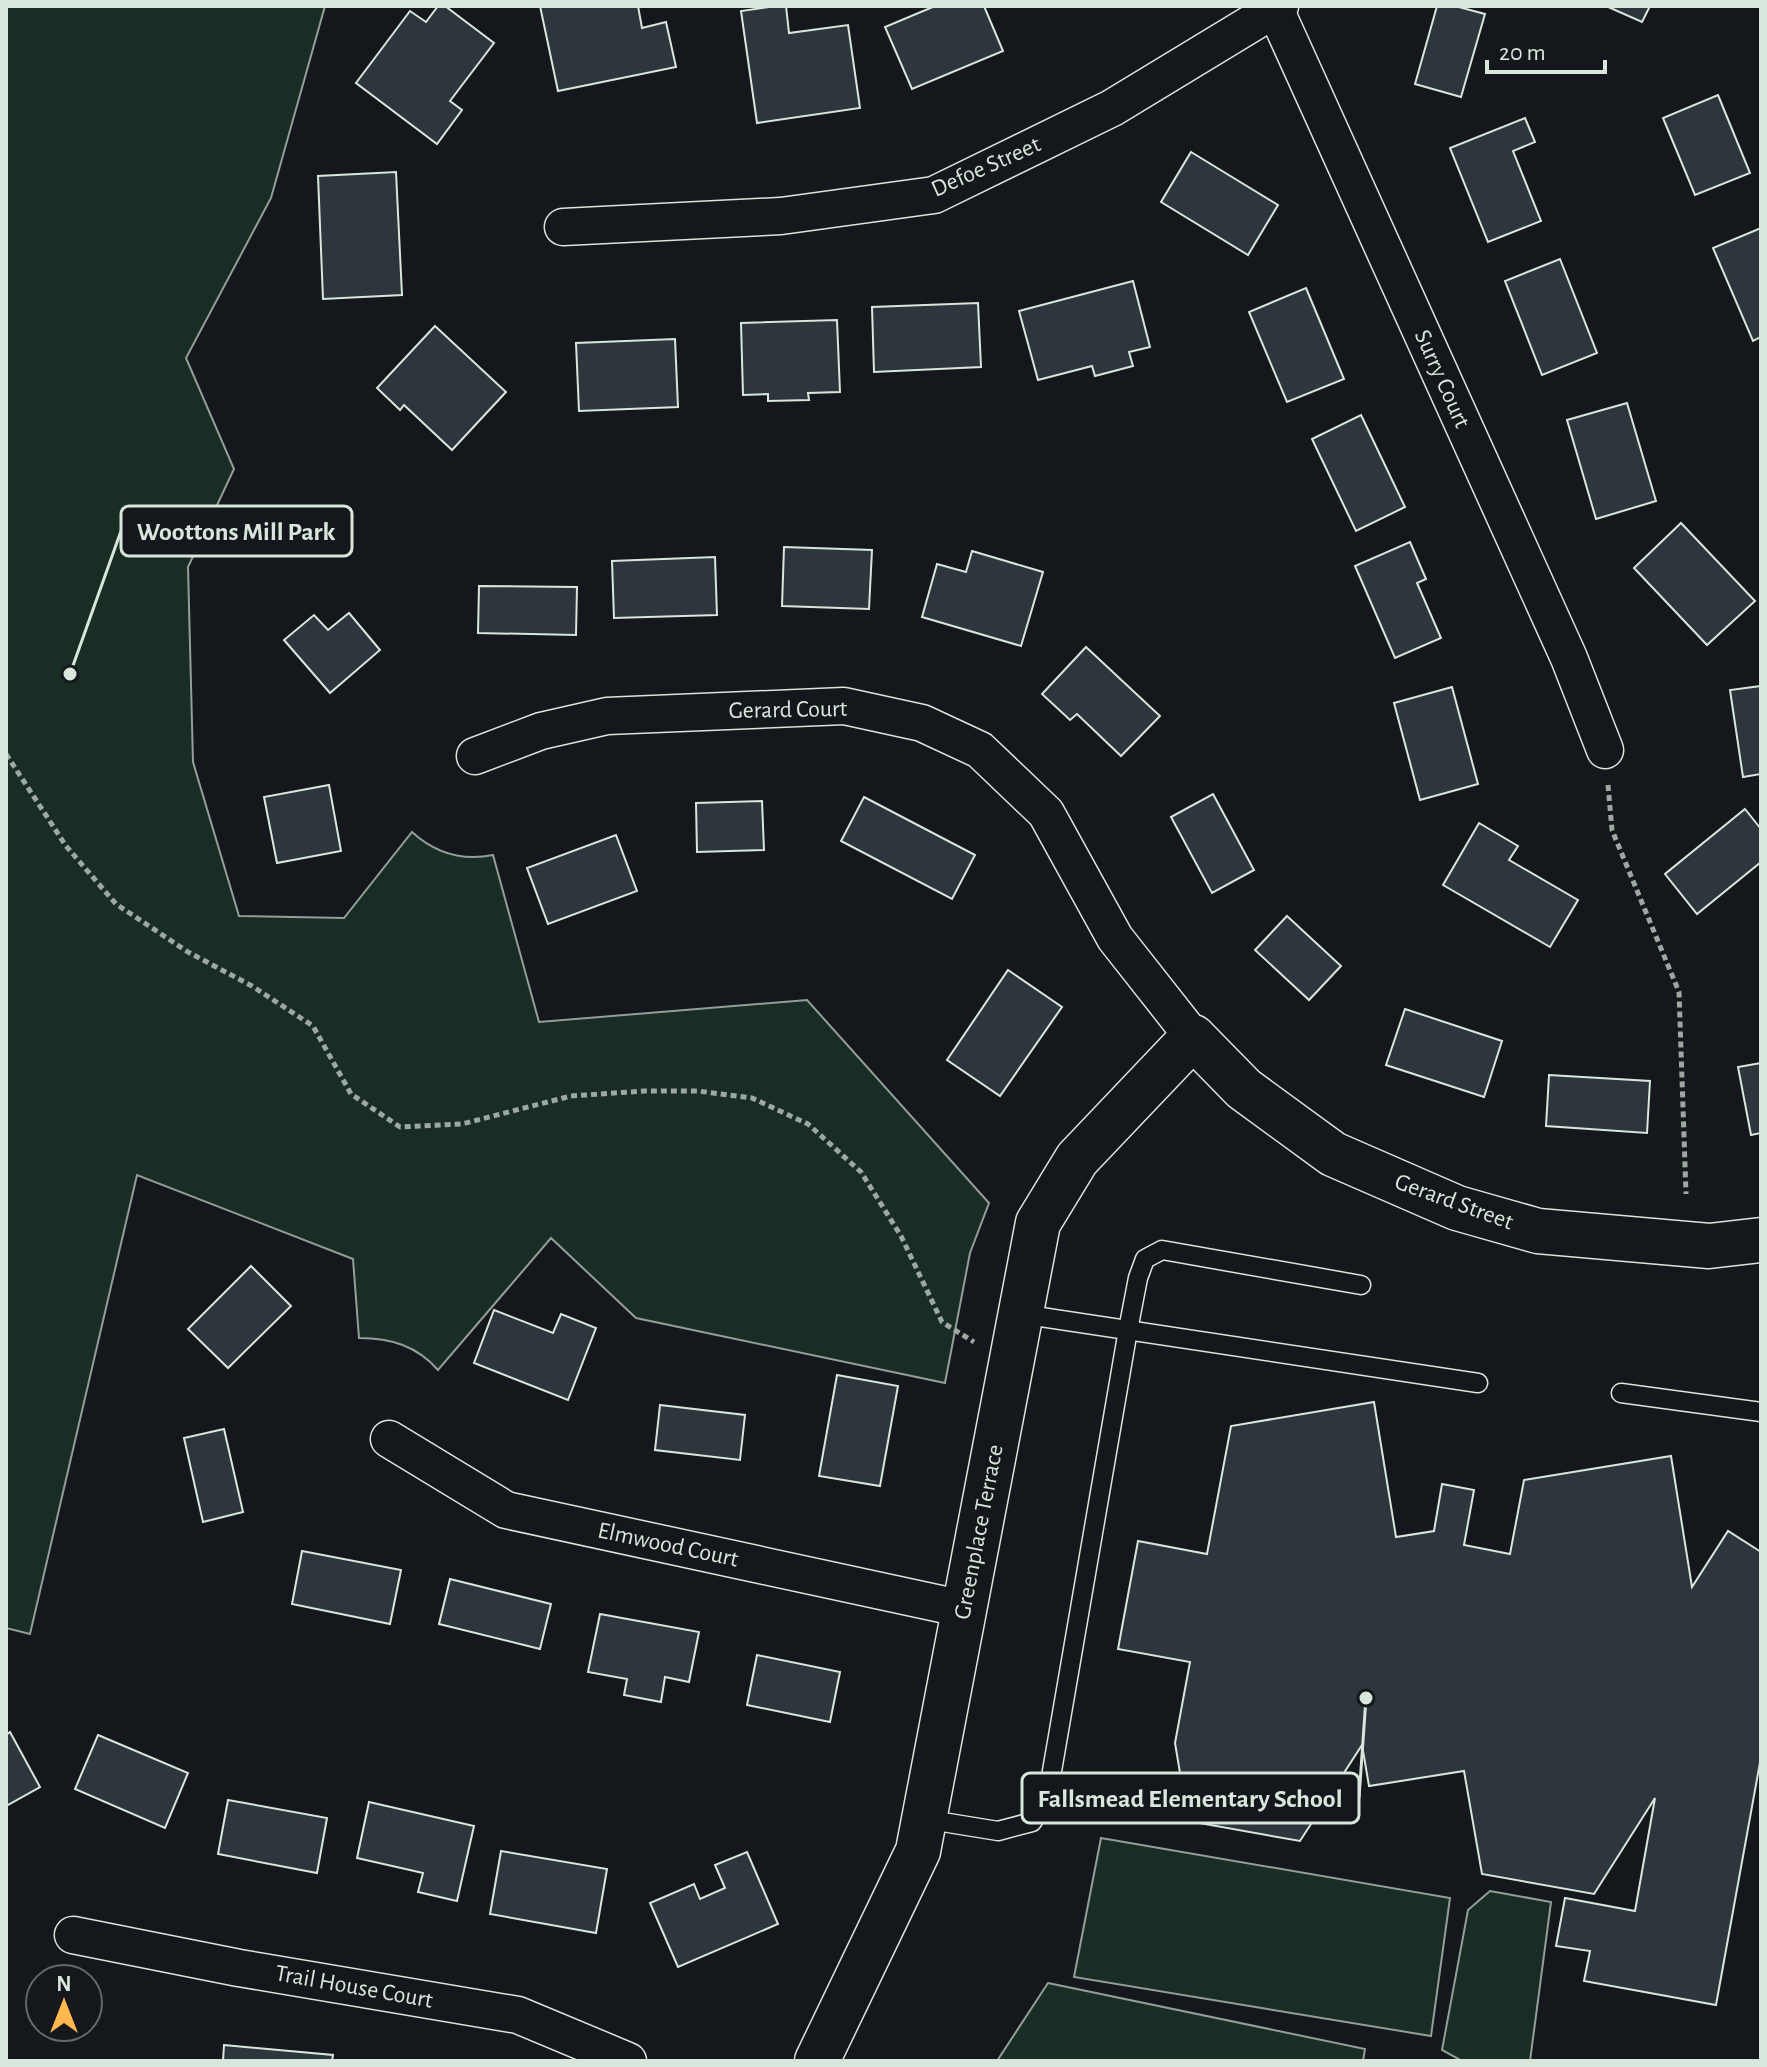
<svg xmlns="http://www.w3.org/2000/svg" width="1767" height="2067" font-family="'Alegreya Sans',sans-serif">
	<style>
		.green { fill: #1a2d24; stroke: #939e99; stroke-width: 2 }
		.building { fill: #2c363c; stroke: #d8e6dc; stroke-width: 2 }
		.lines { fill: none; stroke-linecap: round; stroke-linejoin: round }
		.lane-casing { stroke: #d8e6dc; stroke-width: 21 }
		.street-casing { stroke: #d8e6dc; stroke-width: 39 }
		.secondary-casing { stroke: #d8e6dc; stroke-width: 47 }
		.path { stroke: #9da8a2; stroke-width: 5; stroke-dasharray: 6 4; stroke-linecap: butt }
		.lane { stroke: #14181c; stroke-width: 18 }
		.street { stroke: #14181c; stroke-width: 36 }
		.secondary { stroke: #14181c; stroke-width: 44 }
		.labels { text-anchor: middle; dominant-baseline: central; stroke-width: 6; stroke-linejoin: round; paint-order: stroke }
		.street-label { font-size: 24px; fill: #d8e6dc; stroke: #14181c }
		.leader { fill: none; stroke: #d8e6dc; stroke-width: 3 }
		.callout-dot { fill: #d8e6dc; stroke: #14181c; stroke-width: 3 }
		.callout { fill: #14181c; stroke: #d8e6dc; stroke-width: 3 }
		.callout-label { font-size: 26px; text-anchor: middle; font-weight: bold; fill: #d8e6dc }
	</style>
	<rect width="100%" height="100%" fill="#14181c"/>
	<g class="green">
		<path d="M6,6H325L271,198L186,358L234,469L188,567L193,762L239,916L344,918L412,832C435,853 463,861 493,855L539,1022L807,1000L989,1203L970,1253L945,1383L636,1318L551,1238L438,1370C417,1346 391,1338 359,1338L353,1259L137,1175L30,1634L6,1628Z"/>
		<polygon points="1101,1838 1450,1898 1431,2036 1074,1977"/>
		<polygon points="1490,1891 1551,1902 1530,2061 1462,2061 1442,2050 1468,1910"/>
		<polygon points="1048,1983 1365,2049 1363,2061 997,2061"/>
	</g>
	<g class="building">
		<polygon points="438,6 445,6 494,43 450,101 462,110 437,144 356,83 410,11 426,22"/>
		<polygon points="540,6 638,6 642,28 666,22 676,67 558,91"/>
		<polygon points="776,6 786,6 789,33 848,25 860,108 757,123 741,11"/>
		<polygon points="935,6 984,6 1003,51 912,89 885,27"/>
		<polygon points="1437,6 1455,6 1485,14 1461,97 1415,84"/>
		<polygon points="1606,6 1650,6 1642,22"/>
		<polygon points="1718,95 1750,173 1695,195 1663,118"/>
		<polygon points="1525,118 1535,142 1513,151 1541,221 1488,242 1450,148"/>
		<polygon points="1191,152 1278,205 1248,255 1161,202"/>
		<polygon points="396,172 402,295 323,299 318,176"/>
		<polygon points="1761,228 1761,337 1753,341 1713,248"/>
		<polygon points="1560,259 1597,353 1542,375 1505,281"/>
		<polygon points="1133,281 1150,347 1129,352 1133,366 1095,376 1092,366 1038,380 1019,311"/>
		<polygon points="1306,288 1344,379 1287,402 1249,312"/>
		<polygon points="978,303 981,367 874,372 872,307"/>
		<polygon points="837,320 840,392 808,393 809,400 768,401 768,394 743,395 741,323"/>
		<polygon points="435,326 506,392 452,450 404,405 400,410 377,388"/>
		<polygon points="675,339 678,407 579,411 576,343"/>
		<polygon points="1627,403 1656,501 1596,519 1567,420"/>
		<polygon points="1361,415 1405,507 1356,531 1312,439"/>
		<polygon points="1681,523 1755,601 1707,645 1634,568"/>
		<polygon points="1410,542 1426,579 1417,583 1441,638 1395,658 1355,566"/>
		<polygon points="784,547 872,550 869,609 782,606"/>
		<polygon points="972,551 1043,572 1021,646 922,617 937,564 966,572"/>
		<polygon points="715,557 717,615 614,618 612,561"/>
		<polygon points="479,586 577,587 576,635 478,633"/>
		<polygon points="349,613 380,650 330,693 284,640 314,615 328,630"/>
		<polygon points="1086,647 1160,716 1121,756 1077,714 1070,720 1042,694"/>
		<polygon points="1761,686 1761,774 1743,777 1730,690"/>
		<polygon points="1452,687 1478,784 1420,800 1394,703"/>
		<polygon points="329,785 341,851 277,863 264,797"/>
		<polygon points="1213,794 1254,870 1212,893 1171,817"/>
		<polygon points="864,797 975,855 952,899 841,841"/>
		<polygon points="762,801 764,850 697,852 696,803"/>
		<polygon points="1745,809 1761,829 1761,862 1697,914 1665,874"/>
		<polygon points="1479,823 1518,846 1509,860 1578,900 1550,947 1443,885"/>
		<polygon points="616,835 637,891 548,924 527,868"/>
		<polygon points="1287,916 1341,966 1309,1000 1255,950"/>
		<polygon points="1008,970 1062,1007 1000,1096 947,1060"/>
		<polygon points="1405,1009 1502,1041 1484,1097 1386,1065"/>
		<polygon points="1761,1063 1761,1133 1751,1135 1738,1067"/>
		<polygon points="1549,1075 1650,1081 1647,1133 1546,1126"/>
		<polygon points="251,1266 291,1306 228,1368 188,1329"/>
		<polygon points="494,1310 553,1333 561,1314 596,1328 568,1400 474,1363"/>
		<polygon points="837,1375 898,1386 880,1486 819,1476"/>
		<polygon points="1374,1402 1396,1537 1434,1531 1442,1484 1474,1490 1464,1545 1510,1554 1524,1480 1671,1456 1692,1587 1728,1531 1761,1552 1761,1757 1716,2005 1584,1981 1590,1951 1556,1946 1565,1898 1635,1911 1655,1798 1594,1894 1482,1874 1464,1771 1369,1786 1362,1745 1300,1841 1188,1821 1175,1743 1190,1662 1118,1649 1138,1541 1207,1554 1231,1426"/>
		<polygon points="660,1405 745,1415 740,1460 655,1450"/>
		<polygon points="224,1429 243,1512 203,1522 184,1438"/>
		<polygon points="302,1551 401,1570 390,1624 292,1604"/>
		<polygon points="450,1579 551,1604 540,1649 439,1624"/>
		<polygon points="600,1614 699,1632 689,1682 665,1677 661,1702 624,1695 627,1679 588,1672"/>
		<polygon points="757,1655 840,1672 830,1722 747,1705"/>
		<polygon points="10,1732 40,1787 6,1806 6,1735"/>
		<polygon points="98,1735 188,1773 165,1828 75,1789"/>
		<polygon points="228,1800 327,1818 317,1873 218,1854"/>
		<polygon points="369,1802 474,1826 457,1901 418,1892 423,1873 357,1858"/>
		<polygon points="501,1851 607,1869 596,1933 490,1914"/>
		<polygon points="747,1852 778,1924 678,1967 650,1903 694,1884 700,1899 725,1888 715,1865"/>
		<polygon points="224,2045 333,2055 332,2061 223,2061"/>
	</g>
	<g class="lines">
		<defs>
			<g id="lane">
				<polyline points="1021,1314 1478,1383"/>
				<polyline points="1621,1393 1761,1412"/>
				<polyline points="924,1819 998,1831 1032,1822 1047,1800 1128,1330 1138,1278 1145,1259 1162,1250 1361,1285"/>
			</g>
			<g id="street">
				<polyline points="1275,9 1569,658 1605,750"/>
				<polyline points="563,227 781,216 934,195 1112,108 1280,6"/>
				<polyline points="475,756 541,731 607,716 844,706 922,723 980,750 1046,813 1115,938 1193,1037"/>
				<polyline points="389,1439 506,1510 964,1609"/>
				<polyline points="73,1935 239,1968 518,2015 628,2061"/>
			</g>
			<polyline id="secondary" points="817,2061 918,1851 1038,1223 1077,1159 1193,1037 1244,1089 1333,1154 1457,1208 1538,1231 1709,1246 1761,1240"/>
		</defs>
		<use href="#lane" class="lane-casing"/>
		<use href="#street" class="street-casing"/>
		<use href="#secondary" class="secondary-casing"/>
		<g class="path">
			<polyline points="6,754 66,846 116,904 188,952 252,986 313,1026 351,1094 400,1127 462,1124 571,1096 644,1091 698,1091 752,1098 808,1124 861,1172 901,1236 942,1322 974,1342"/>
			<polyline points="1608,785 1612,830 1679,992 1686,1194"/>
		</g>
		<use href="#lane" class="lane"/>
		<use href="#street" class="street"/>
		<use href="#secondary" class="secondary"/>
	</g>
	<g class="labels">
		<g class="street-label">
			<text transform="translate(986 167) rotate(-24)">Defoe Street</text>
			<text transform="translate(1442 379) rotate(66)">Surry Court</text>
			<text transform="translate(788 710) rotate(-1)">Gerard Court</text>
			<text transform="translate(1454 1202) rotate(20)">Gerard Street</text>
			<text transform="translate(979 1532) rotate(-79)">Greenplace Terrace</text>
			<text transform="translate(668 1545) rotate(12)">Elmwood Court</text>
			<text transform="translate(354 1987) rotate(10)">Trail House Court</text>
		</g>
	</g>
	<path class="leader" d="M70 674L121 531M1366 1698L1359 1798"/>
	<g class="callout-dot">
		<circle cx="70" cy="674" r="8"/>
		<circle cx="1366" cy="1698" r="8"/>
	</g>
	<g class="callout">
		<rect x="121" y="506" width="231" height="50" rx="8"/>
		<rect x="1022" y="1773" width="337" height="50" rx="8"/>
	</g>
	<g class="callout-label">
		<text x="236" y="540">Woottons Mill Park</text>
		<text x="1190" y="1807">Fallsmead Elementary School</text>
	</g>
	<rect width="1767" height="2067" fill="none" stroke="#d8e6dc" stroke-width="16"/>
	<g transform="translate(64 2003)"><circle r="38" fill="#14181c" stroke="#626a69" stroke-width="2"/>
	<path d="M0-6L14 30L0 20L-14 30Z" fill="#ffb74d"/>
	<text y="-12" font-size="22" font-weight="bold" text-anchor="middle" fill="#d8e6dc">N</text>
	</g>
	<path d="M1487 60v12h118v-12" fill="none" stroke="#d8e6dc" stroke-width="4"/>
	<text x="1499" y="60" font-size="24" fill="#d8e6dc" stroke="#14181c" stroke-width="6" paint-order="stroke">20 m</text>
</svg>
